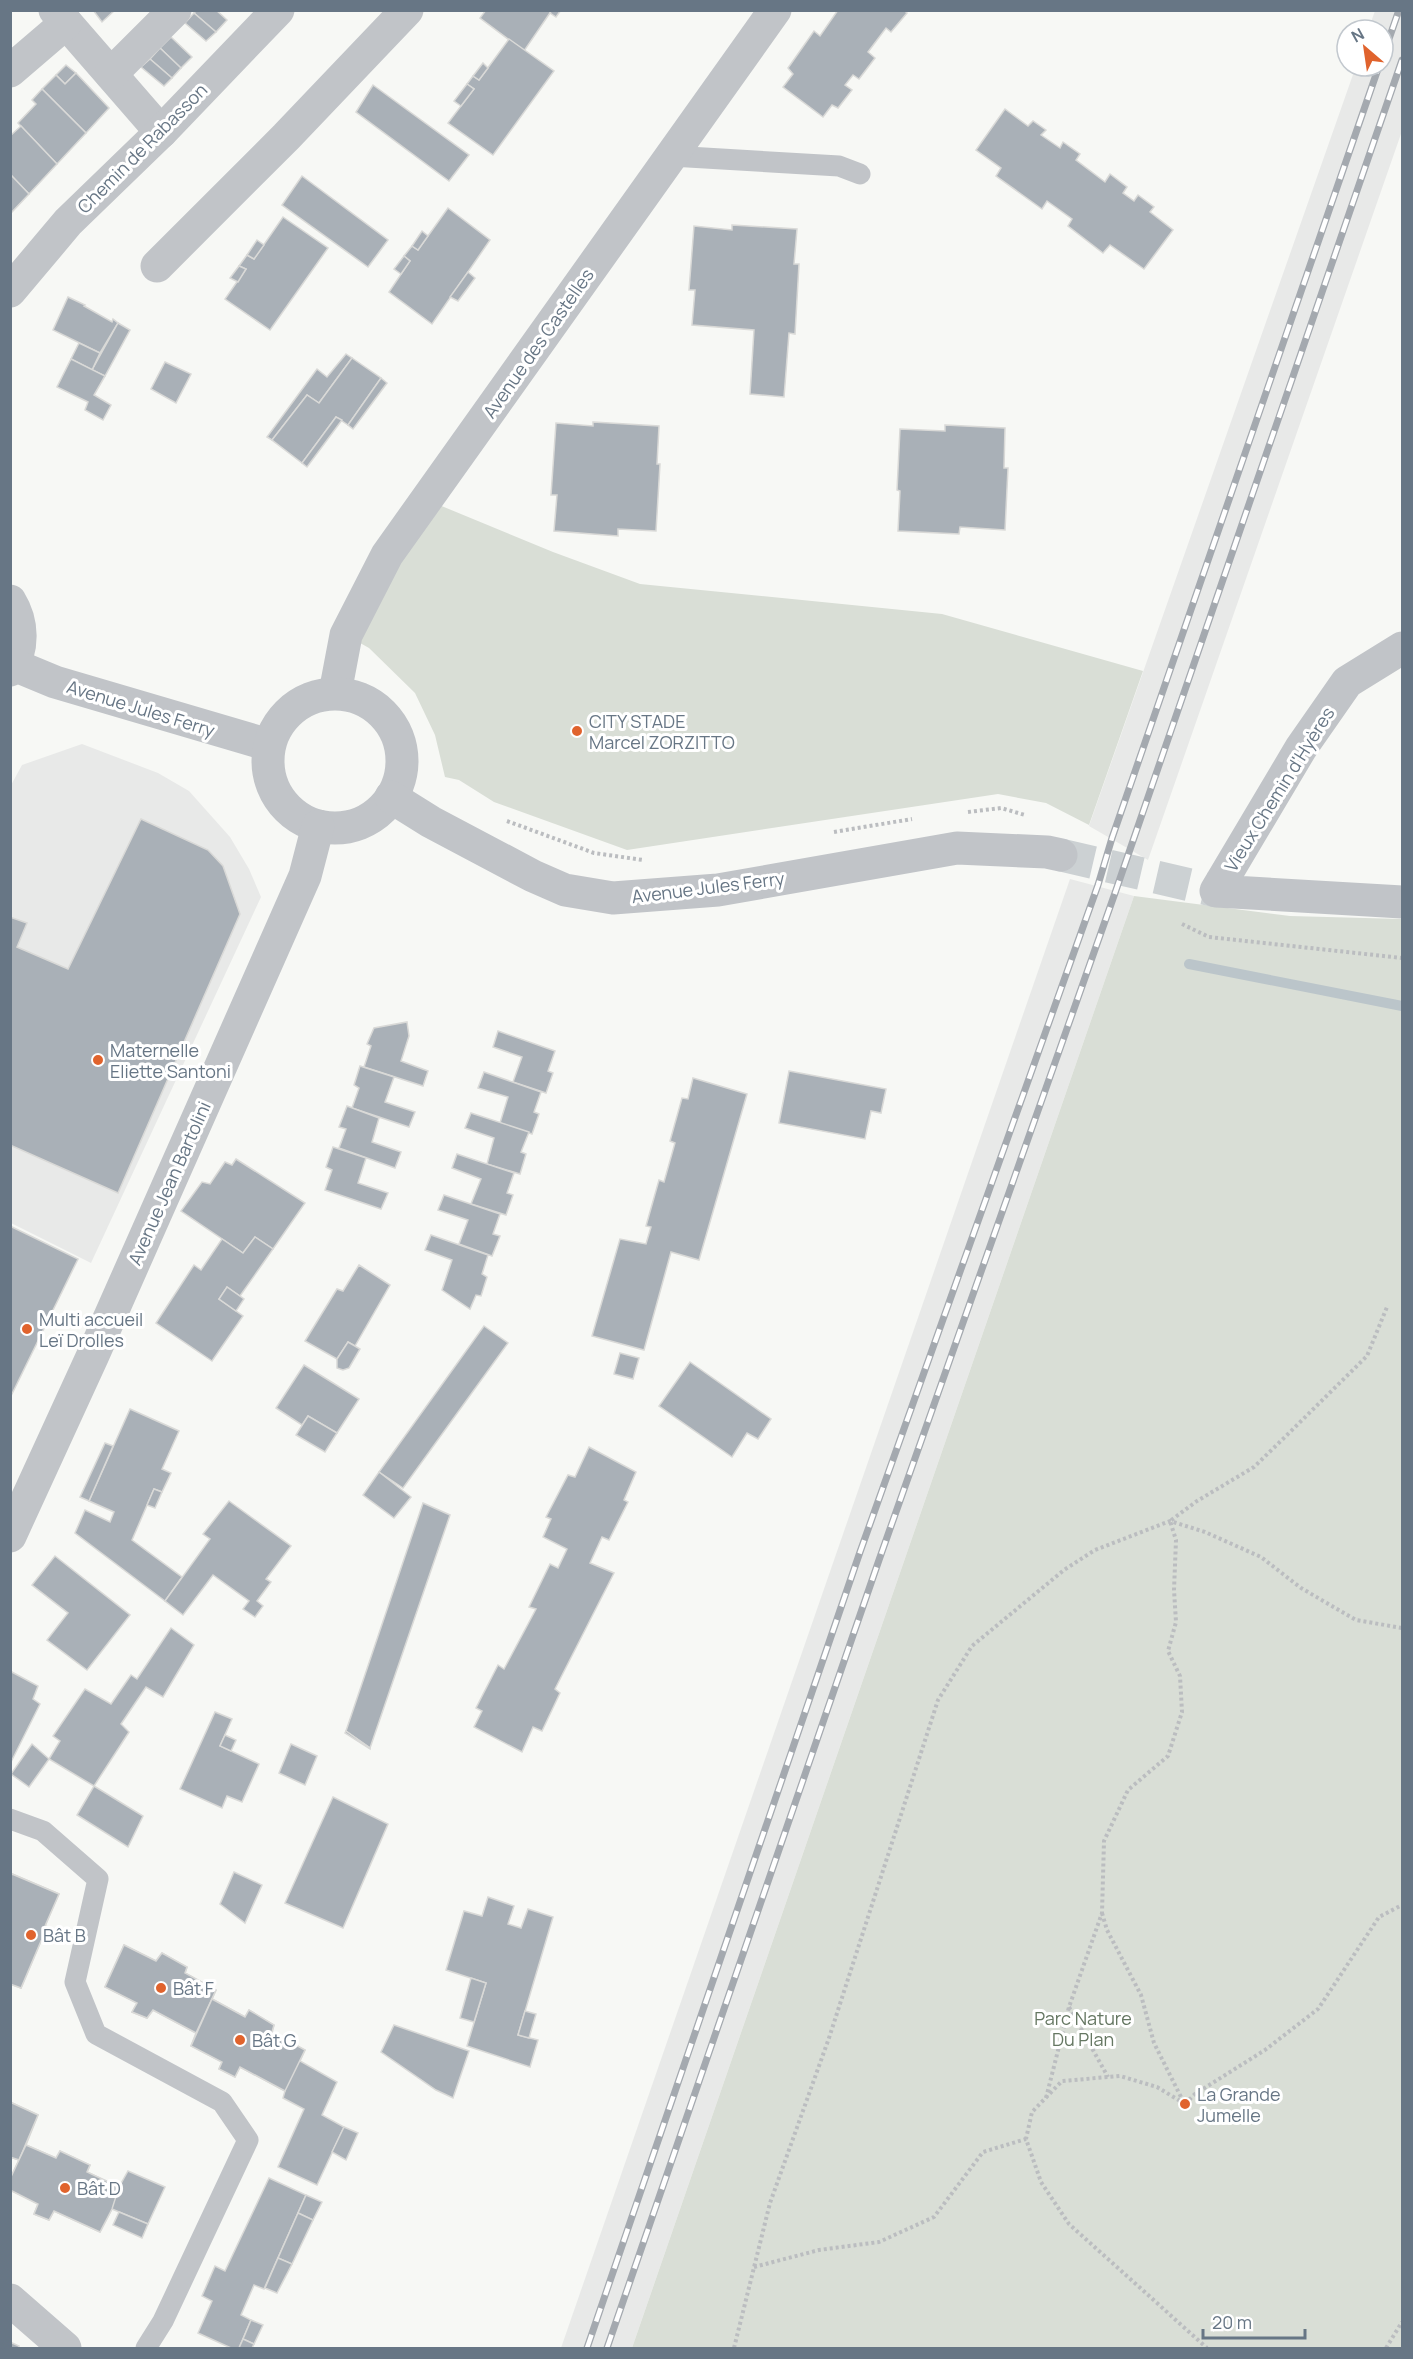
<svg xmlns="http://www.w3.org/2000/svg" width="1413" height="2359" font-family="Manrope,sans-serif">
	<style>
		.built { fill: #e8e9e8 }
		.green { fill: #d9ded6 }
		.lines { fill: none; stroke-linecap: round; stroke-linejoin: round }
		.stream { stroke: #bbc5ca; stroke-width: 10 }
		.building { fill: #a9b0b7; stroke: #d9d9d7; stroke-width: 1.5 }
		.street-tunnel { stroke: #ccd1d3; stroke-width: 33; stroke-dasharray: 33 16; stroke-linecap: butt }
		.path { stroke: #bbbdc0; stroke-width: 4; stroke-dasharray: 3 3; stroke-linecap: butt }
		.lane { stroke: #c1c4c8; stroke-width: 21 }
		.street { stroke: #c1c4c8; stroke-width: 33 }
		.rail-casing { stroke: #a4a9af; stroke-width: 7 }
		.rail { stroke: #fff; stroke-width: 4.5; stroke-dasharray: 14; stroke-linecap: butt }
		.poi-dot { fill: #e0632d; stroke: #fff; stroke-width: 2 }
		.labels { text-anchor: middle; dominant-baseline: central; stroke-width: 6; stroke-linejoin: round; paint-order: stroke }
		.street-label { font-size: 18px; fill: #677685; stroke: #fff }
		.poi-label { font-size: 18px; fill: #677685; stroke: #fff; text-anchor: start }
		.park-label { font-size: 18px; fill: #657762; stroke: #fff }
	</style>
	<rect width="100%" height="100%" fill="#f7f8f5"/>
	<g class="built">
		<polygon points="1375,11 1402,11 1402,131 1148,860 1089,826 1356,66 1383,66 1383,30 1368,30"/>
		<polygon points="82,744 158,773 189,791 230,837 249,869 261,897 91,1263 11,1223 10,787 22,765"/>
		<polygon points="1070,879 1134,896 632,2348 561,2348"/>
	</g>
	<g class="green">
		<polygon points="427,500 553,552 640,584 942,614 1143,671 1089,825 1046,803 998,794 627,850 494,802 459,780 445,777 435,735 415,693 369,648 346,635"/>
		<polygon points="1134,896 1290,916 1402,919 1402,2348 632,2348"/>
	</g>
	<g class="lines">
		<polyline class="stream" points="1189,964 1402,1006"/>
	</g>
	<g class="building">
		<polygon points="93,10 115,10 102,22"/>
		<polygon points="197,10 216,10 227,20 216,32 194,13"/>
		<polygon points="486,10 552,10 524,51 480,18"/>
		<polygon points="552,10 561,10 556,17 550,13"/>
		<polygon points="838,10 904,10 907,13 891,32 886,28 868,52 875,58 859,79 853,75 845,85 852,90 838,108 832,105 823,117 783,87 793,74 788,68 814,31 820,36"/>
		<polygon points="194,13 216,32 206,41 185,23"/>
		<polygon points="171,37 192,57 181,68 160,48"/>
		<polygon points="509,39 554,71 493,155 448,123 474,89 467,84 473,76 479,80"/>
		<polygon points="160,48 181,68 172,78 150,59"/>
		<polygon points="150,59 172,78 164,86 141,67"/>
		<polygon points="483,63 488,68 479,80 473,76"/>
		<polygon points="66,65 76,73 65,84 56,75"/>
		<polygon points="76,73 109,108 86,133 42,89 56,75 65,84"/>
		<polygon points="467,84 474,89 461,106 454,101"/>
		<polygon points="373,85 469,155 449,181 356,112"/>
		<polygon points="42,89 86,133 57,164 18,123 36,104 32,100"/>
		<polygon points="1005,109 1028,126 1033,121 1046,130 1041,135 1060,148 1063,142 1080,154 1076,160 1105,182 1110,174 1127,187 1123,193 1134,201 1138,195 1154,207 1150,212 1173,230 1144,269 1110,245 1103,253 1068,226 1072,219 1047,201 1042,209 996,176 1001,168 976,150"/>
		<polygon points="21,126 57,164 29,194 10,174 10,136"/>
		<polygon points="10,174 29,194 10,214"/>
		<polygon points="302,176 388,240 368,267 282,205"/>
		<polygon points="448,208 490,240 432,324 389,292 410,261 404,256 412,246 418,250"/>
		<polygon points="283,217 328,248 270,330 225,299 246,269 239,266 247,255 254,259"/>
		<polygon points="732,225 797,229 794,264 799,264 795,334 789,333 784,397 750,394 754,330 692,325 695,290 689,290 694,226 732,230"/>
		<polygon points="422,231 428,236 418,250 412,246"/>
		<polygon points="257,240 264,245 254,259 247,255"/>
		<polygon points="404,256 410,261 401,274 394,269"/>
		<polygon points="239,266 246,269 238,282 230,278"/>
		<polygon points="468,272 475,278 458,301 450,297"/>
		<polygon points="68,297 85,305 84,306 112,322 113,319 118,323 100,353 53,330"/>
		<polygon points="118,323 130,330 105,376 92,370"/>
		<polygon points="79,343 100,353 92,370 71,359"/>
		<polygon points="346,354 352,358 319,403 307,395 272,440 267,437 317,369 327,377"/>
		<polygon points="352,358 381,378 348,425 336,417 302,463 272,440 307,395 319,403"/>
		<polygon points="71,359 105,376 94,395 111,405 103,420 85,410 88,402 57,387"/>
		<polygon points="165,362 191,374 176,403 151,389"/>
		<polygon points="381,378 387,383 353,429 348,425"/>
		<polygon points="336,417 342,420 307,467 302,463"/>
		<polygon points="593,422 659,426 657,464 660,464 656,531 618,529 618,536 554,531 557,495 551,495 556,423 593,426"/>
		<polygon points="945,425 1005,428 1004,468 1008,468 1005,530 960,527 959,534 898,531 900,491 897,490 900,429 945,431"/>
		<polygon points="141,819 208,850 223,866 240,914 118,1193 10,1145 10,917 27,923 17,947 68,969"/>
		<polygon points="407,1022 409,1036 401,1061 428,1071 423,1086 364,1067 371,1046 367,1044 374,1028"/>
		<polygon points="498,1031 555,1051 548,1071 553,1073 546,1093 513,1082 522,1057 493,1047"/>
		<polygon points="360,1066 394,1077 385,1102 415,1112 409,1127 352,1108 359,1088 354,1085"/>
		<polygon points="789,1071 886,1089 881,1113 871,1111 865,1139 779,1123"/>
		<polygon points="484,1072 541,1092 534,1112 539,1114 532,1134 500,1123 508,1097 478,1088"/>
		<polygon points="693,1078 747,1094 699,1260 671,1252 644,1350 592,1336 620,1239 646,1244 651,1227 646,1226 659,1180 664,1182 675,1143 670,1141 682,1098 688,1099"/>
		<polygon points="347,1106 379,1118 372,1142 401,1152 395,1168 339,1148 346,1129 339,1127"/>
		<polygon points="471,1113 529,1132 521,1152 526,1154 520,1174 487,1164 494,1138 465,1128"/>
		<polygon points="333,1147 366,1158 358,1183 388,1193 381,1209 325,1190 332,1170 326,1167"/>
		<polygon points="457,1154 514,1173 507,1193 513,1195 506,1215 471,1204 481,1179 452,1168"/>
		<polygon points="236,1159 305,1203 273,1249 255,1237 243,1253 181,1211 202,1182 210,1184 225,1162 232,1165"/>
		<polygon points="444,1195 500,1214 493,1234 500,1236 492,1256 459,1244 468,1220 438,1210"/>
		<polygon points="10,1226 78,1259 10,1398"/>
		<polygon points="431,1235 488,1255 482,1274 487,1277 481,1296 476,1295 470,1309 442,1290 452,1260 425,1250"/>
		<polygon points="255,1237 273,1249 240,1296 227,1287 219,1299 243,1316 212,1361 156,1323 194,1265 201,1270 222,1239 243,1253"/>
		<polygon points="359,1265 390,1285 355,1346 348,1342 337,1359 305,1341 337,1289 343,1291"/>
		<polygon points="227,1287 244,1299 236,1311 219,1299"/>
		<polygon points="484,1326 508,1343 403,1488 379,1472"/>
		<polygon points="348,1342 360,1349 349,1368 343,1370 337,1368 337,1359"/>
		<polygon points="620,1353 639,1358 633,1379 614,1374"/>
		<polygon points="690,1362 771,1419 758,1439 747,1433 732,1457 659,1406"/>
		<polygon points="304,1365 359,1399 337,1433 308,1416 302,1425 276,1408"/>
		<polygon points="130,1409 179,1431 162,1469 171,1473 162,1492 154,1489 132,1540 182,1577 165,1601 75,1533 85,1510 110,1522 114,1512 89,1501"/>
		<polygon points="308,1416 337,1433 325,1452 296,1435"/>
		<polygon points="105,1443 113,1446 89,1501 80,1497"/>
		<polygon points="589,1447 636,1472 624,1500 628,1502 609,1540 602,1537 590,1563 614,1573 555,1689 560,1693 542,1731 533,1727 522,1752 474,1727 482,1711 476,1708 498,1665 504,1669 536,1609 529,1607 550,1564 558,1568 567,1549 543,1537 551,1519 546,1517 568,1475 575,1477"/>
		<polygon points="379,1472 411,1497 394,1518 363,1495"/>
		<polygon points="154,1489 162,1492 155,1508 147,1505"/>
		<polygon points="229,1501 291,1546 266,1579 271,1582 257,1601 263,1606 255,1617 243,1609 249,1601 213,1575 183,1615 165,1601 210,1539 203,1534"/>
		<polygon points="423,1503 450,1515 370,1748 346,1731"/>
		<polygon points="55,1556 130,1615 87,1670 47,1640 68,1613 32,1585"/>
		<polygon points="171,1628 194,1645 163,1697 146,1687 121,1724 129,1732 94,1786 49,1759 60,1741 53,1736 85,1689 111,1704 131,1675 137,1679"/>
		<polygon points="10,1671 38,1686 33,1699 40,1704 10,1764"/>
		<polygon points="215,1712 232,1719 220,1746 259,1764 242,1802 227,1796 222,1808 180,1789"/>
		<polygon points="346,1731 370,1748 370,1749 345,1733"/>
		<polygon points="225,1735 236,1740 231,1751 220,1746"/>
		<polygon points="32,1744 49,1759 29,1787 11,1774"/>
		<polygon points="291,1744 317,1756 305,1785 279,1773"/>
		<polygon points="94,1786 143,1816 128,1847 77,1815"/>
		<polygon points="333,1797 388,1824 343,1928 285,1903"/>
		<polygon points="234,1872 262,1885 245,1923 220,1904"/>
		<polygon points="10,1873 59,1894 45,1926 54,1929 47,1944 41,1941 21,1988 10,1984"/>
		<polygon points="12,1874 59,1894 45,1926 54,1929 47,1944 41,1941 21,1988 10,1984 10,1878"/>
		<polygon points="488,1897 514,1906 508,1924 521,1928 528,1909 553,1917 518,2035 538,2040 530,2067 467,2046 486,1983 446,1970 464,1911 482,1916"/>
		<polygon points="124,1945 156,1961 162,1953 187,1967 185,1973 216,1990 212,1999 245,2017 249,2010 274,2025 272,2032 305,2050 300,2061 337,2082 322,2115 344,2127 317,2185 278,2167 304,2109 283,2098 285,2091 240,2067 235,2077 219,2069 222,2062 191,2046 196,2033 153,2010 147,2018 132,2012 137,2003 105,1987"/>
		<polygon points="124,1945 156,1961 162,1953 187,1967 185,1973 216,1990 196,2033 153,2010 147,2018 132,2012 137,2003 105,1987"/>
		<polygon points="471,1978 486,1983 474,2022 460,2018"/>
		<polygon points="212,1999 245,2017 249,2010 274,2025 272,2032 305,2050 285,2091 240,2067 235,2077 219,2069 222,2062 191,2046"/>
		<polygon points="525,2011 536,2014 529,2038 518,2035"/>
		<polygon points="394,2025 469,2051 453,2098 436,2090 381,2052"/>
		<polygon points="10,2102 38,2115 26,2145 56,2158 60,2151 90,2165 87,2172 119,2187 128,2171 165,2187 148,2224 112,2209 100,2232 54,2211 49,2220 34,2214 38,2204 10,2190 10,2179 19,2160 10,2157"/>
		<polygon points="10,2102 38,2115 19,2160 10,2157"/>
		<polygon points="344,2127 358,2133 346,2160 332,2152"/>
		<polygon points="26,2145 56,2158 60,2151 90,2165 87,2172 119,2187 112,2209 100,2232 54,2211 49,2220 34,2214 38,2204 10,2190 10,2179"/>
		<polygon points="269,2178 306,2195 264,2289 254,2285 241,2315 251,2320 239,2348 231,2348 198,2333 212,2301 202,2296 215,2266 225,2271"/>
		<polygon points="306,2195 322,2202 313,2220 298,2213"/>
		<polygon points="119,2212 148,2224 142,2238 113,2225"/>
		<polygon points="298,2213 313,2220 292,2264 278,2258"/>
		<polygon points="278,2258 292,2264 277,2293 265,2288"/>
		<polygon points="251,2320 263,2325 254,2344 243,2339"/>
		<polygon points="243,2339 254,2344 252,2348 239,2348"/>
		<polygon points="10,2342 19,2346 18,2348 10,2348"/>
	</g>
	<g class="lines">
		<polyline class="street-tunnel" points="1061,855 1216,891"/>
		<g class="path">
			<polyline points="968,812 1001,808 1025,815"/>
			<polyline points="507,821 594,853 643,860"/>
			<polyline points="834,832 912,819"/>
			<polyline points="1182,924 1209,937 1402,958"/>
			<polyline points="1102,1913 1107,1930 1141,1995 1154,2043 1184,2103"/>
			<polyline points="1069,2007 1108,2077"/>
			<polyline points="1046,2098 1069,2007 1102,1913 1104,1841 1128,1790 1168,1756 1182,1712 1180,1676 1168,1651 1176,1622 1174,1590 1176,1540 1170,1521 1197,1501 1254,1467 1287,1435 1367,1356 1387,1307"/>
			<polyline points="1185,2104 1157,2087 1120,2076 1062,2081 1032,2112 1026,2139 1041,2182 1069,2224 1207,2348"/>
			<polyline points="1185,2104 1195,2094 1265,2050 1318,2009 1379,1917 1402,1905"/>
			<polyline points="754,2267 819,2250 879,2242 934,2217 983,2152 1026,2139"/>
			<polyline points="734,2348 770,2203 829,2038 938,1700 972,1646 1064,1570 1095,1550 1170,1521 1205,1532 1261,1557 1301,1588 1356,1620 1402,1628"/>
			<polyline points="1386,2348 1402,2322"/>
		</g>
		<g class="lane">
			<polyline points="671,156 839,166 860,174"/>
			<polyline points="10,1819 43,1831 98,1879 75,1982 96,2034 222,2102 248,2140 163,2321 146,2348"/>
		</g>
		<g class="street">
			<polyline points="55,10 161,132"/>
			<polyline points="10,71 66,23"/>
			<polyline points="111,74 175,10"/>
			<polyline points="157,266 286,137 407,10"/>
			<polyline points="10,291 68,222 161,132 278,10"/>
			<path d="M10,601C23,622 24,649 10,670"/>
			<polyline points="1402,648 1347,682 1301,748 1216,891 1402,902"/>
			<polyline points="14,665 55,682 269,745"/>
			<polyline points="335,693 346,635 387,555 775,10"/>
			<circle cx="335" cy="761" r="67"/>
			<polyline points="391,797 431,822 533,876 565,890 613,898 718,890 957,848 1047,852 1061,855"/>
			<polyline points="10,1536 93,1355 305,876 318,826"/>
			<polyline points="10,2300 65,2348"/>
		</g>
		<defs>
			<g id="rail">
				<polyline points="1383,56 1399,10"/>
				<polyline points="587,2348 860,1552 1098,885 1112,838 1379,66"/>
				<polyline points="607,2348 879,1560 1115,893 1402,60"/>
			</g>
		</defs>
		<use href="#rail" class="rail-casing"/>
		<use href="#rail" class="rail"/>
	</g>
	<g class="poi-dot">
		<circle cx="577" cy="731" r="6"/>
		<circle cx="98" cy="1060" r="6"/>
		<circle cx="27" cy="1329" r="6"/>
		<circle cx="31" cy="1935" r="6"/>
		<circle cx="161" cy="1988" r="6"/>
		<circle cx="240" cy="2040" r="6"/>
		<circle cx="1185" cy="2104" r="6"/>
		<circle cx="65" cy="2188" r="6"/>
	</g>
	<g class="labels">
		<g class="street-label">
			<text transform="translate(142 148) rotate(-45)">Chemin de Rabasson</text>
			<text transform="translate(538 343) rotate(-55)">Avenue des Castelles</text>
			<text transform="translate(141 708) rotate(17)">Avenue Jules Ferry</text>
			<text transform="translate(1279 789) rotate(-58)">Vieux Chemin d'Hyères</text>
			<text transform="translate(708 887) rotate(-7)">Avenue Jules Ferry</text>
			<text transform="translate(169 1183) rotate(-66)">Avenue Jean Bartolini</text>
		</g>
		<g class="poi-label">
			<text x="589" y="721">CITY STADE<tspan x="589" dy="21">Marcel ZORZITTO</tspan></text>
			<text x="110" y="1050">Maternelle<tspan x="110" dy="21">Eliette Santoni</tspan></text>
			<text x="39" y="1319">Multi accueil<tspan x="39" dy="21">Leï Drolles</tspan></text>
			<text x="43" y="1935">Bât B</text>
			<text x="173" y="1988">Bât F</text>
			<text x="252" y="2040">Bât G</text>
			<text x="1197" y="2094">La Grande<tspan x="1197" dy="21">Jumelle</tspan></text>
			<text x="77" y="2188">Bât D</text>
		</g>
		<g class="park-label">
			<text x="1083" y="2018">Parc Nature<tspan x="1083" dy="21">Du Plan</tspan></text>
		</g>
	</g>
	<rect width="1413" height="2359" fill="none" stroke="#677685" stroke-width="24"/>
	<g transform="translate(1365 48) rotate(331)"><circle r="28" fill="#ffffff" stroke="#c2c8ce" stroke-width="1.5"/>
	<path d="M0-4.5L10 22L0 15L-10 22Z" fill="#e0632d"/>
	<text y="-9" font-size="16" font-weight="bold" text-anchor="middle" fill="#677685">N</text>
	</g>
	<path d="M1203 2329v9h102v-9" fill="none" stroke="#677685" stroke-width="3"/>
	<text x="1212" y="2329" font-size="18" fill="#677685" stroke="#ffffff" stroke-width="4.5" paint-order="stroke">20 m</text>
</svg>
